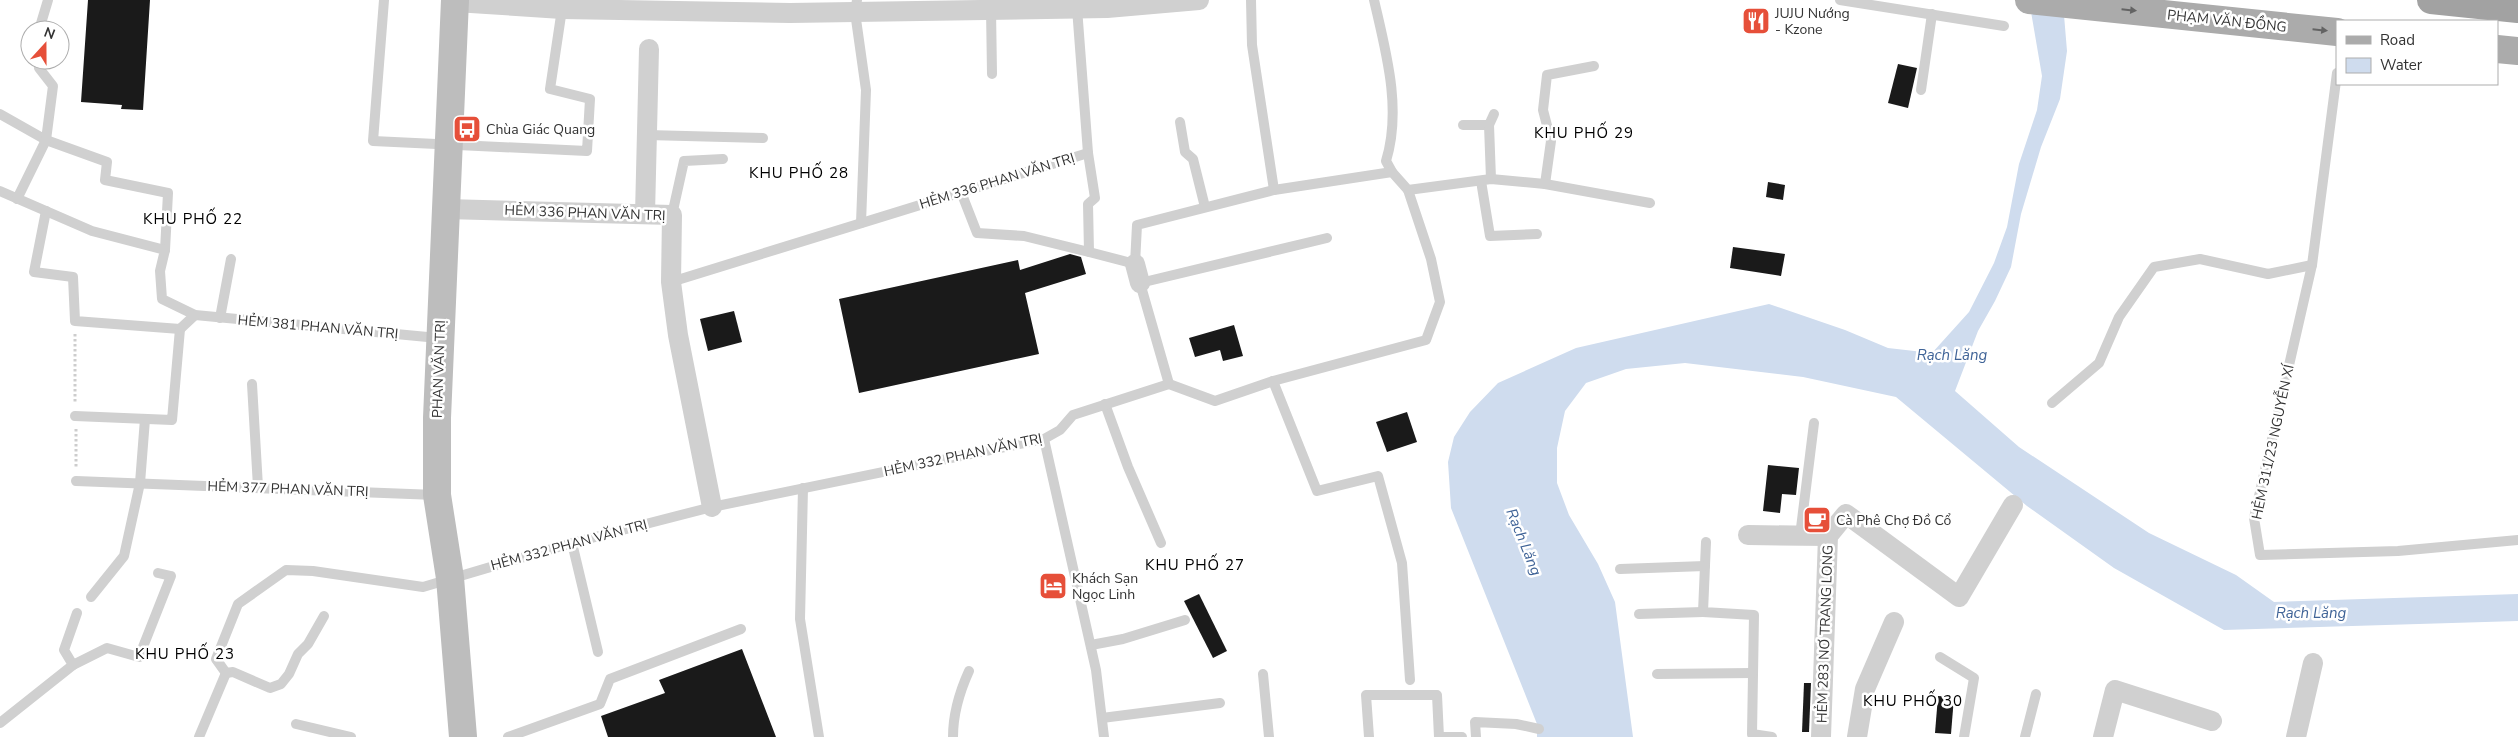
<svg xmlns="http://www.w3.org/2000/svg" width="2518" height="737" font-family="'Nunito Sans',sans-serif">
	<style>
		.water { fill: #cfdcee }
		.building { fill: #1a1a1a }
		.lines { fill: none; stroke-linecap: round; stroke-linejoin: round }
		.path { stroke: #cdcdcd; stroke-width: 3; stroke-dasharray: 2.5 2.5; stroke-linecap: butt }
		.service { stroke: #d0d0d0; stroke-width: 10 }
		.minor { stroke: #d0d0d0; stroke-width: 20 }
		.secondary { stroke: #bdbdbd; stroke-width: 28 }
		.primary { stroke: #ababab; stroke-width: 28 }
		.trunk { stroke: #a2a2a2; stroke-width: 28 }
		.oneway { fill: #636363 }
		.labels { text-anchor: middle; dominant-baseline: central; stroke-width: 5; stroke-linejoin: round; paint-order: stroke }
		.poi-label { font-size: 14px; fill: #333; stroke: #fff; text-anchor: start }
		.street-label { font-size: 14px; fill: #333; stroke: #fff }
		.neighbourhood-label { font-size: 15px; letter-spacing: 1px; fill: #000; stroke: #fff }
		.water-label { font-size: 15px; font-style: italic; fill: #3f6397; stroke: #fff }
	</style>
	<rect width="100%" height="100%" fill="#fff"/>
	<polygon class="water" points="2029,0 2064,15 2067,51 2060,99 2041,147 2021,214 2011,267 1995,301 1978,331 1955,391 2019,447 2149,533 2236,575 2274,602 2518,594 2518,621 2224,630 2114,568 2027,506 1896,397 1803,377 1685,363 1626,369 1586,383 1565,411 1557,448 1557,483 1569,515 1598,564 1615,602 1633,737 1537,737 1537,724 1451,508 1448,462 1454,437 1470,412 1498,383 1576,348 1769,304 1845,330 1888,348 1932,353 1969,312 1994,263 2007,227 2019,164 2037,110 2042,76"/>
	<g class="building">
		<polygon points="88,0 150,0 143,110 121,109 122,105 81,102"/>
		<polygon points="1898,64 1917,68 1908,108 1888,103"/>
		<polygon points="1768,182 1785,185 1783,200 1766,197"/>
		<polygon points="1733,247 1785,254 1781,276 1730,268"/>
		<polygon points="1070,254 1081,257 1086,274 1025,293 1039,354 859,393 839,299 1018,260 1020,270"/>
		<polygon points="734,311 742,342 708,351 700,319"/>
		<polygon points="1234,325 1243,356 1223,361 1220,350 1195,357 1189,338"/>
		<polygon points="1407,412 1417,442 1387,452 1376,422"/>
		<polygon points="1768,465 1799,468 1796,495 1782,494 1780,513 1763,511"/>
		<polygon points="1199,594 1227,651 1213,658 1184,601"/>
		<polygon points="742,649 776,737 608,737 601,716 665,693 659,680"/>
		<polygon points="1804,683 1811,683 1809,732 1802,732"/>
		<polygon points="1938,696 1954,697 1951,734 1935,733"/>
	</g>
	<g class="lines">
		<g class="path">
			<polyline points="75,334 75,403"/>
			<polyline points="76,429 76,468"/>
		</g>
		<g class="service">
			<polyline points="384,0 373,141 587,151 590,99 550,89 562,9"/>
			<polyline points="857,0 855,12 866,90 861,223"/>
			<polyline points="1251,0 1252,45 1274,190"/>
			<path d="M1374,0C1386,52 1402,109 1386,161L1392,172"/>
			<polyline points="1840,0 2004,26"/>
			<polyline points="1077,8 1088,153"/>
			<polyline points="991,9 992,74"/>
			<polyline points="39,30 48,0"/>
			<polyline points="2337,73 2312,265 2254,518 2260,555 2398,551 2518,540"/>
			<polyline points="1921,90 1932,14"/>
			<polyline points="0,114 46,140 107,162 105,180 168,193 165,250"/>
			<polyline points="1180,122 1185,152 1193,159 1205,207"/>
			<polyline points="1463,125 1489,125"/>
			<polyline points="647,135 763,138"/>
			<polyline points="1491,179 1489,125 1494,114"/>
			<polyline points="1481,181 1490,236 1537,234"/>
			<polyline points="1545,184 1551,141 1543,110 1547,75 1594,66"/>
			<polyline points="0,191 92,231 165,250 160,271 162,299 195,315 438,338"/>
			<polyline points="961,192 977,233 1024,236 1089,252"/>
			<polyline points="17,199 46,140 53,86 39,68 38,60"/>
			<polyline points="46,211 34,272 73,277 75,321 180,329 195,315"/>
			<polyline points="672,215 684,161 723,159"/>
			<polyline points="671,282 1088,153 1095,198 1088,204 1089,252 1135,264 1137,225 1274,190 1392,172 1408,190 1491,179 1545,184 1650,203"/>
			<polyline points="220,318 231,259"/>
			<polyline points="1273,381 1317,491 1378,476 1402,563 1410,680"/>
			<polyline points="252,384 258,487"/>
			<polyline points="1169,384 1140,283 1327,238"/>
			<polyline points="2052,403 2099,363 2119,317 2154,267 2200,259 2268,274 2312,265"/>
			<polyline points="1105,404 1128,467 1161,543"/>
			<polyline points="75,416 172,420 180,329"/>
			<polyline points="1044,439 1096,670 1104,737"/>
			<polyline points="76,481 436,495"/>
			<polyline points="803,488 800,619 819,737"/>
			<polyline points="1800,536 1814,423"/>
			<polyline points="1706,542 1703,612 1754,615 1752,734 1772,737"/>
			<polyline points="572,543 598,652"/>
			<polyline points="1620,569 1705,566"/>
			<polyline points="91,597 124,556 140,483 145,419"/>
			<polyline points="1639,614 1703,612"/>
			<polyline points="1091,645 1123,639 1185,620"/>
			<polyline points="1940,657 1974,678 1964,737"/>
			<polyline points="73,665 107,648 139,657 171,576 158,573"/>
			<polyline points="226,673 216,659 238,604 286,570 313,571 423,587 572,543 712,507 1044,439 1060,430 1073,415 1169,384 1215,401 1273,381 1426,340 1440,302 1431,259 1408,190"/>
			<polyline points="226,673 233,672 270,688 281,684 289,674 298,654 308,644 324,616"/>
			<polyline points="1263,674 1269,737"/>
			<polyline points="1657,674 1752,673"/>
			<polyline points="1102,718 1220,703"/>
			<polyline points="0,723 73,665 64,650 77,613"/>
			<polyline points="296,724 351,737"/>
			<polyline points="199,737 226,673"/>
			<polyline points="508,737 600,704 610,679 741,629"/>
			<path d="M953,737C953,713 959,693 969,671"/>
			<polyline points="1369,737 1366,695 1437,695 1439,737"/>
			<polyline points="1439,737 1462,737"/>
			<polyline points="1476,737 1475,722 1516,724 1539,729"/>
			<polyline points="2025,737 2036,694"/>
		</g>
		<g class="minor">
			<polyline points="455,2 562,9 790,13 1107,8 1199,0"/>
			<polyline points="446,209 672,215 671,282 678,335 712,507"/>
			<polyline points="645,214 649,49"/>
			<polyline points="1135,264 1140,283"/>
			<polyline points="1748,535 1828,536"/>
			<polyline points="1821,737 1828,536 1846,514 1959,597 2013,505"/>
			<polyline points="1857,737 1865,689 1894,622"/>
			<polyline points="2103,737 2115,690 2212,721"/>
			<polyline points="2296,737 2313,663"/>
		</g>
		<polyline class="secondary" points="455,0 437,418 437,495 450,578 463,737"/>
		<g class="primary">
			<polyline points="2029,0 2337,32"/>
			<polyline points="2497,49 2518,51"/>
		</g>
		<polyline class="trunk" points="2431,0 2518,9"/>
	</g>
	<defs><path id="oneway-solid" d="M-6-.8H1V-3.2L6.5 0L1 3.2V.8H-6Z" transform="scale(1.25)"/></defs>
	<g class="oneway">
		<use href="#oneway-solid" transform="translate(2129 10) rotate(6)"/>
		<use href="#oneway-solid" transform="translate(2320 30) rotate(6)"/>
	</g>
	<defs>
		<symbol id="restaurant-square" viewBox="-11 -11 22 22"><rect x="-9" y="-9" width="18" height="18" rx="4" fill="#e64f39" stroke="#fff"/><path d="M-5-6h1v4h1v-4h1v4h1v-4h1v5L-1.5 .5V6h-2V.5L-5-1ZM5-6V6H3V1.5H1.5Q1.5-4 5-6Z" fill="#fff"/></symbol>
		<symbol id="bus-square" viewBox="-11 -11 22 22"><rect x="-9" y="-9" width="18" height="18" rx="4" fill="#e64f39" stroke="#fff"/><path d="M-5-6H5V4H4V6H2V4H-2V6H-4V4H-5ZM-3.5-4V0h7V-4ZM-3.5 1.2v1.5H-2V1.2ZM2 1.2v1.5H3.5V1.2Z" fill="#fff"/></symbol>
		<symbol id="cafe-square" viewBox="-11 -11 22 22"><rect x="-9" y="-9" width="18" height="18" rx="4" fill="#e64f39" stroke="#fff"/><path d="M-5.5-4.5H6V0H3Q3 3.5 0 3.5H-2.5Q-5.5 3.5-5.5 0ZM3-3.2v2h1.7v-2ZM-6 4.5H4V6H-6Z" fill="#fff"/></symbol>
		<symbol id="hotel-square" viewBox="-11 -11 22 22"><rect x="-9" y="-9" width="18" height="18" rx="4" fill="#e64f39" stroke="#fff"/><path d="M-6-4.5h1.5V1H6V5H4.5V3h-9V5H-6ZM-4 0a1.8 1.8 0 1 1 3.6 0ZM.5 0V-2.5h3Q6-2.5 6 0Z" fill="#fff"/></symbol>
	</defs>
	<g fill-rule="evenodd">
		<use href="#restaurant-square" x="1740" y="5" width="32" height="32"/>
		<use href="#bus-square" x="451" y="113" width="32" height="32"/>
		<use href="#cafe-square" x="1801" y="504" width="32" height="32"/>
		<use href="#hotel-square" x="1037" y="570" width="32" height="32"/>
	</g>
	<g class="labels">
		<g class="poi-label">
			<text x="1775" y="13">JUJU Nướng<tspan x="1775" dy="16">- Kzone</tspan></text>
			<text x="486" y="129">Chùa Giác Quang</text>
			<text x="1836" y="520">Cà Phê Chợ Đồ Cổ</text>
			<text x="1072" y="578">Khách Sạn<tspan x="1072" dy="16">Ngọc Linh</tspan></text>
		</g>
		<g class="street-label">
			<text transform="translate(2227 21) rotate(6)">PHẠM VĂN ĐỒNG</text>
			<text transform="translate(997 181) rotate(-17)">HẺM 336 PHAN VĂN TRỊ</text>
			<text transform="translate(585 213) rotate(2)">HẺM 336 PHAN VĂN TRỊ</text>
			<text transform="translate(318 327) rotate(5)">HẺM 381 PHAN VĂN TRỊ</text>
			<text transform="translate(439 369) rotate(-88)">PHAN VĂN TRỊ</text>
			<text transform="translate(2273 442) rotate(-78)">HẺM 311/23 NGUYỄN XÍ</text>
			<text transform="translate(963 455) rotate(-12)">HẺM 332 PHAN VĂN TRỊ</text>
			<text transform="translate(288 489) rotate(2)">HẺM 377 PHAN VĂN TRỊ</text>
			<text transform="translate(569 545) rotate(-15)">HẺM 332 PHAN VĂN TRỊ</text>
			<text transform="translate(1825 634) rotate(-88)">HẺM 283 NƠ TRANG LONG</text>
		</g>
		<g class="neighbourhood-label">
			<text x="1584" y="133">KHU PHỐ 29</text>
			<text x="799" y="173">KHU PHỐ 28</text>
			<text x="193" y="219">KHU PHỐ 22</text>
			<text x="1195" y="565">KHU PHỐ 27</text>
			<text x="185" y="654">KHU PHỐ 23</text>
			<text x="1913" y="701">KHU PHỐ 30</text>
		</g>
		<g class="water-label">
			<text x="1952" y="355">Rạch Lăng</text>
			<text transform="translate(1524 542) rotate(68)">Rạch Lăng</text>
			<text x="2311" y="613">Rạch Lăng</text>
		</g>
	</g>
	<rect x="2336" y="20" width="162" height="65" fill="#ffffff" stroke="#adadad"/>
	<rect x="2346" y="36" width="25" height="8" fill="#ababab" stroke="#adadad"/>
	<text x="2380" y="45" font-size="15" fill="#333333">Road</text>
	<rect x="2346" y="58" width="25" height="15" fill="#cfdcee" stroke="#adadad"/>
	<text x="2380" y="70" font-size="15" fill="#333333">Water</text>
	<g transform="translate(45 45) rotate(21)"><circle r="24" fill="#ffffff" stroke="#adadad"/>
	<path d="M0-4L9 19L0 12L-9 19Z" fill="#e64f39"/>
	<text y="-8" font-size="14" font-weight="bold" text-anchor="middle" fill="#333333">N</text>
	</g>
</svg>
